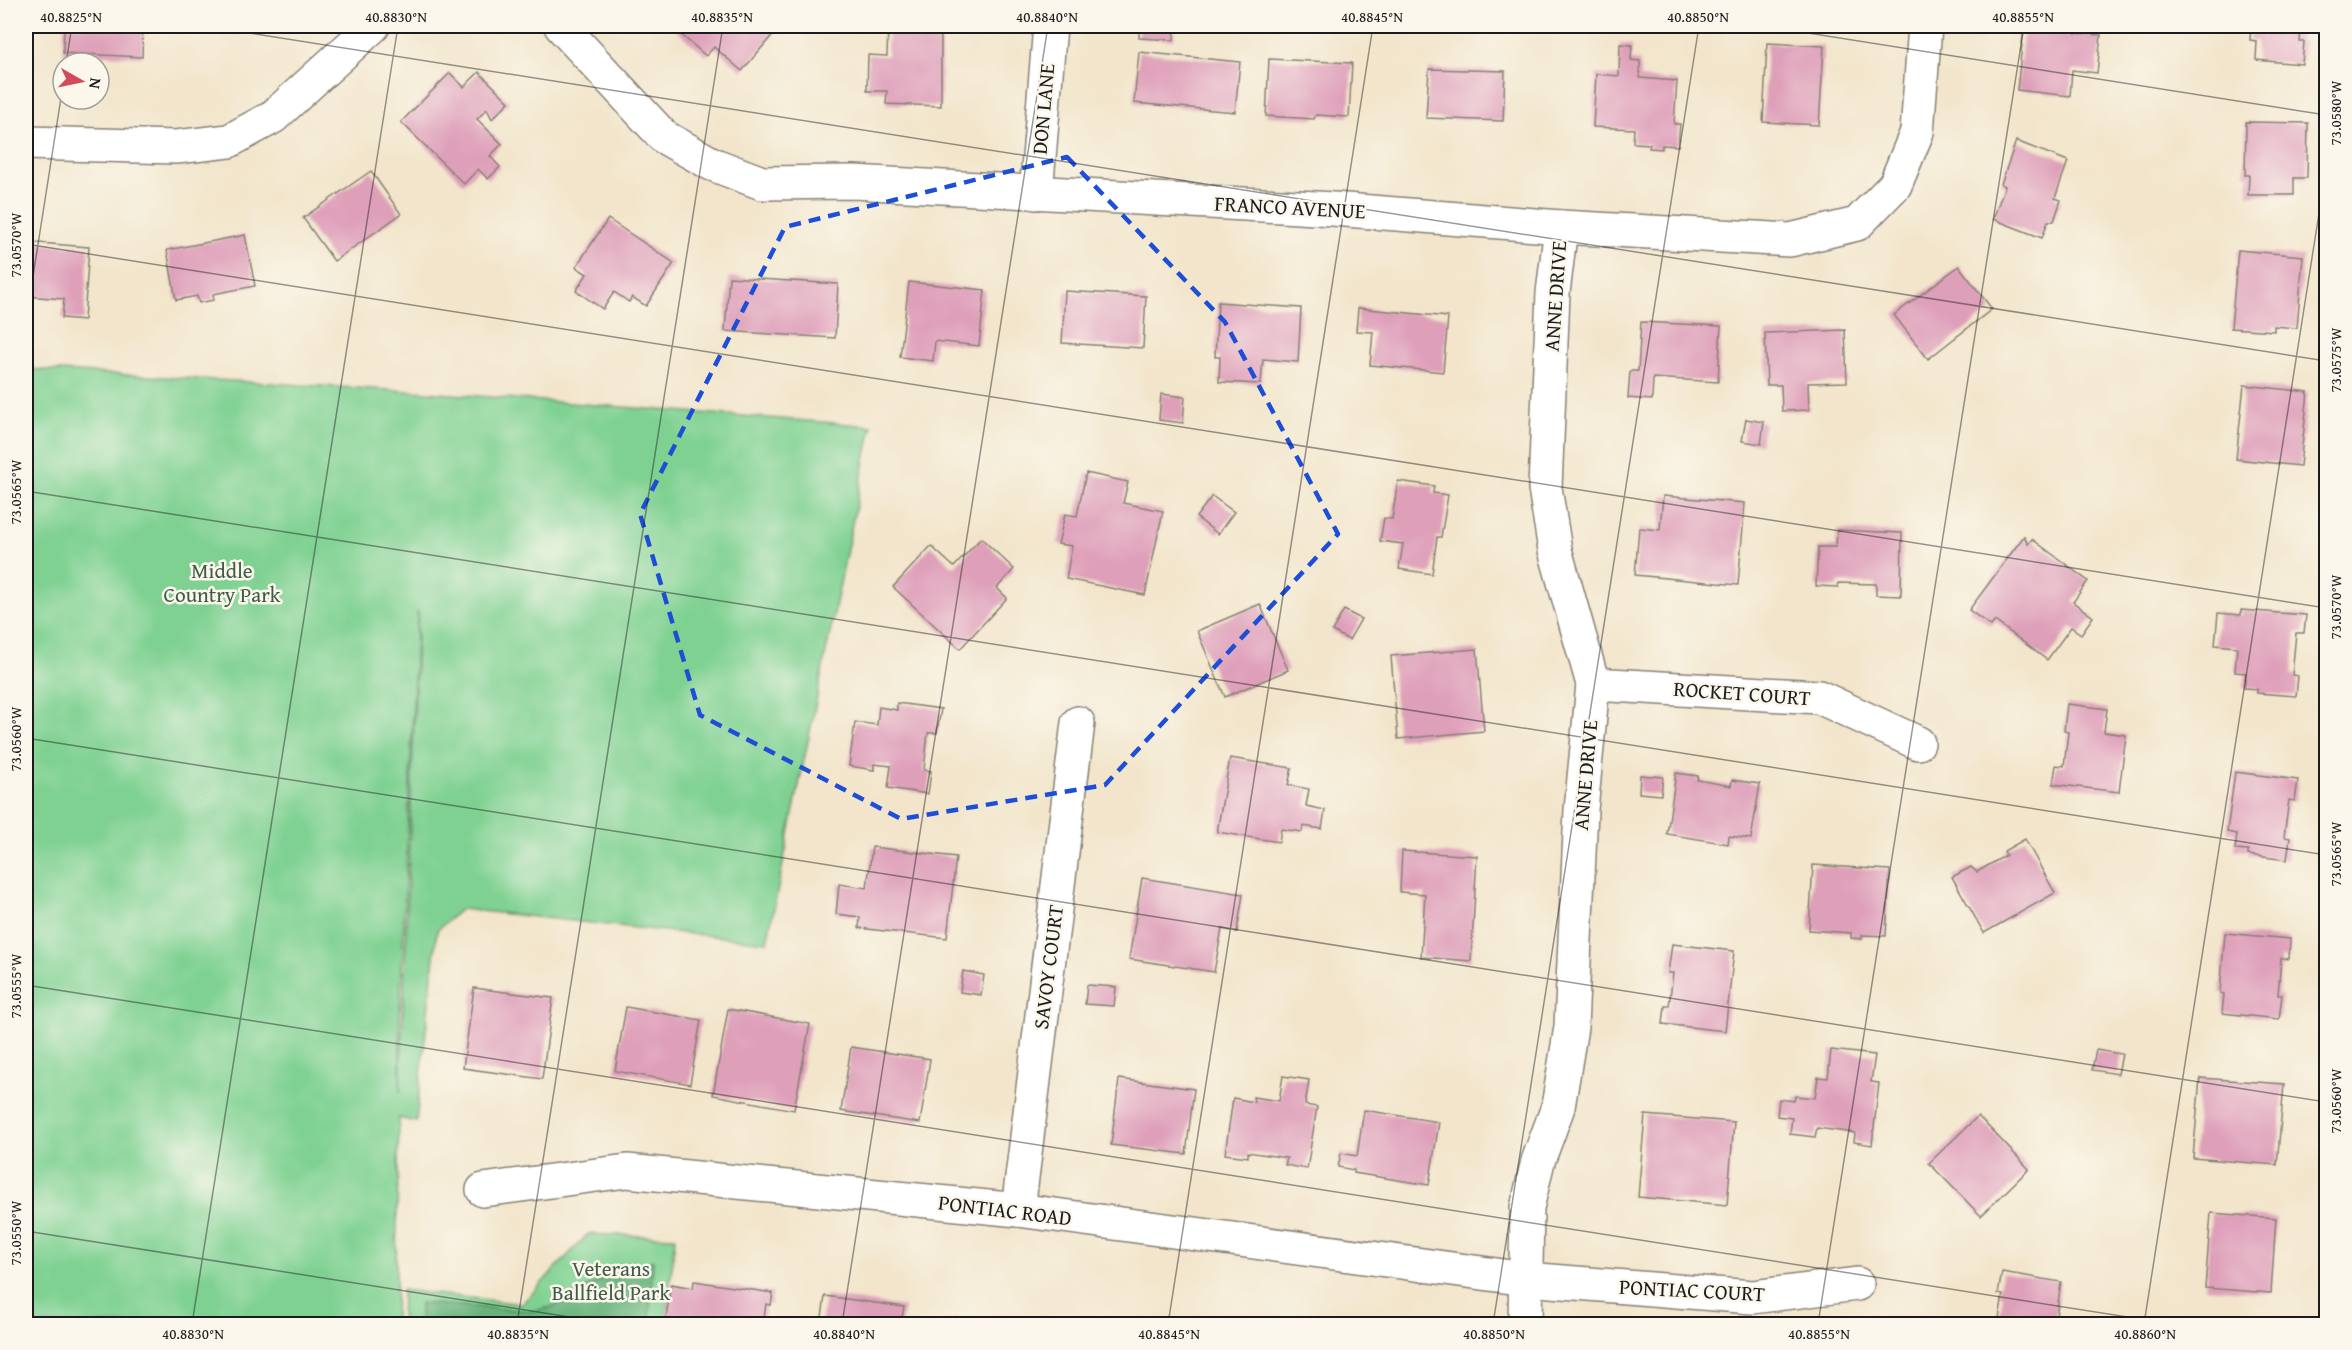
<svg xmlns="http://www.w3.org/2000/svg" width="2352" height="1350" font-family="'Gentium Book Plus',serif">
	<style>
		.green { fill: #7fd192; stroke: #4e7657; stroke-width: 1.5; fill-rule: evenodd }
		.forest { fill: #67b37c; stroke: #42684c; stroke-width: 1.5 }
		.building { fill: #de9fb9 }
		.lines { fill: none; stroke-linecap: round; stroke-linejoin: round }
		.street-casing { stroke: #878074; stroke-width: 36 }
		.street { stroke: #fff; stroke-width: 33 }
		.marked { fill: none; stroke: #1d4ed8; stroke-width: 4.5; stroke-dasharray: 12 8; stroke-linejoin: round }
		.ticks { fill: none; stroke: #1c1c1c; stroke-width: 1.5; stroke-opacity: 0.45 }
		.labels { text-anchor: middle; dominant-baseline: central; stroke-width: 5; stroke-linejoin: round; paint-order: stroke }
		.street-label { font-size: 21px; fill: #1c1c1c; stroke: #fbf7ec }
		.park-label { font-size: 21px; fill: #3f5b45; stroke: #fbf7ec }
		.neatline { fill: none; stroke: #1c1c1c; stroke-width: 2 }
		.ticks-label { font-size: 15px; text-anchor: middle; fill: #1c1c1c }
	</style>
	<rect width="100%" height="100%" fill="#fbf7ec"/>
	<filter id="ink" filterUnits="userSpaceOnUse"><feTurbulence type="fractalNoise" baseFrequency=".0167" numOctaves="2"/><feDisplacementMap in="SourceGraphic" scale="12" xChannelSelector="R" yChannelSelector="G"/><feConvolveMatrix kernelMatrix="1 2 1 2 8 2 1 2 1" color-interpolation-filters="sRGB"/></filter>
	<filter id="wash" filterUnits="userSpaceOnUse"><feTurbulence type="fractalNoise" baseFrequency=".008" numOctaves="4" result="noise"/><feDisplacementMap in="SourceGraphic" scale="24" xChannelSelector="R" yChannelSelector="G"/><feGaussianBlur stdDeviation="1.35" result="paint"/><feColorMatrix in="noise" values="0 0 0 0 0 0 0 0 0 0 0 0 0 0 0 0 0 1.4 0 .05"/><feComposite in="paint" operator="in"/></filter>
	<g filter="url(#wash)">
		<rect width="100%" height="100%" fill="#f2e5cb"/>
		<g class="green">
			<path d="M26,369L426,392L872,426L767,942L461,909L437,930L416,1122L399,1118L395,1324H26ZM417,612H418L400,1092V1015Z"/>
			<polygon points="588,1234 675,1237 666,1324 401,1324 402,1290 522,1304"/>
		</g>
		<polygon class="forest" points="653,1260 649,1324 420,1324 420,1303 534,1311 552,1307 605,1278"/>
		<g id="blocks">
			<g class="building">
				<polygon points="64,26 143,26 142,57 63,53"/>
				<polygon points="671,26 767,26 775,32 742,71 714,47 706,56"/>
				<polygon points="888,26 941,26 941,106 886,104 887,91 867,91 868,55 887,56"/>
				<polygon points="1139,26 1175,26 1174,40 1139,38"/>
				<polygon points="2024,26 2077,26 2076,33 2101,35 2097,73 2072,70 2070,96 2017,90"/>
				<polygon points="2086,26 2133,26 2132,32 2086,28"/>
				<polygon points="2251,26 2314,26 2314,29 2301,28 2300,42 2304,42 2302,64 2256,60 2257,41 2250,40"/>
				<polygon points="1767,43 1824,46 1819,125 1763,122"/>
				<polygon points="1620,44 1632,45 1631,60 1640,61 1640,78 1677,81 1674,124 1680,124 1678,146 1662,145 1662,149 1649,148 1650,144 1633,143 1634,129 1593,127 1596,74 1619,76"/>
				<polygon points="1139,52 1240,62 1235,112 1134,103"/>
				<polygon points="1269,59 1352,63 1349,117 1316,115 1314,119 1266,116"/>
				<polygon points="1429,69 1505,71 1503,121 1426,118"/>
				<polygon points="479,72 509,102 492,119 487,109 477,119 502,144 490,156 500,167 488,179 478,169 464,184 401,122 450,73 464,87"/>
				<polygon points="2246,122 2308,123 2307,178 2294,178 2294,195 2248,195 2249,175 2245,175"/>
				<polygon points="2016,141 2068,161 2055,198 2061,200 2054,221 2048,221 2042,238 1993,219 2005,186 2001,184"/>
				<polygon points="371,171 401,214 334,261 303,218"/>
				<polygon points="608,219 674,263 646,306 632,297 629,302 614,292 603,309 576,291 587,274 576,267"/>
				<polygon points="245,235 255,286 213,294 214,300 199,303 197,296 176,300 167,250"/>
				<polygon points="26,242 89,247 84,320 62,318 64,299 26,296"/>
				<polygon points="2238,250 2303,256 2297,328 2274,326 2274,331 2231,328"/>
				<polygon points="1959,266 1992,309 1928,359 1894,315"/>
				<polygon points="729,277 838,284 835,338 725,331"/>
				<polygon points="909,282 985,290 979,346 935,341 933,361 900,357"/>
				<polygon points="1065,291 1146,296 1143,348 1062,343"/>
				<polygon points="1218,302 1301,308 1298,362 1263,359 1261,384 1219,382 1220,357 1215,357"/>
				<polygon points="1358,308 1448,317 1443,372 1370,365 1373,332 1356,331"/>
				<polygon points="1641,322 1721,326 1718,382 1653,378 1652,400 1628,398 1630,371 1638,371"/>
				<polygon points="1845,330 1847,382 1808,383 1809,410 1782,411 1781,385 1767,385 1765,333"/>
				<polygon points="2244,385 2308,392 2300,466 2236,459"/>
				<polygon points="1161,394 1185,397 1183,423 1159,420"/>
				<polygon points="1746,419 1764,422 1761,444 1742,441"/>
				<polygon points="1086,473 1128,482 1123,503 1163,511 1145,595 1066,579 1072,546 1058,544 1065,514 1077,516"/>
				<polygon points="1398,481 1434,486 1433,493 1448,495 1441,537 1437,537 1432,574 1399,569 1403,544 1380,541 1384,518 1392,519"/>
				<polygon points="1212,496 1234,512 1218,534 1196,517"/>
				<polygon points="1663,496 1745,503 1738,585 1635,575 1639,528 1660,530"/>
				<polygon points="1837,530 1902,533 1901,596 1876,595 1876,584 1838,583 1838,587 1816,586 1818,547 1836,547"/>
				<polygon points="2024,536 2028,544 2032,539 2088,581 2073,602 2093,617 2081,634 2071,627 2047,660 1995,621 1991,626 1969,610"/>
				<polygon points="981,538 1014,569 997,588 1007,598 960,649 893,587 931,546 954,567"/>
				<polygon points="1260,604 1288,670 1225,697 1197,631"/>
				<polygon points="1344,610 1361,619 1349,640 1332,631"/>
				<polygon points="2241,610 2306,615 2304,633 2296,633 2292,675 2298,676 2296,696 2257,693 2257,689 2244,688 2246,673 2235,672 2237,647 2215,645 2218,613 2241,615"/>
				<polygon points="1477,649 1484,731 1398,739 1391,656"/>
				<polygon points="897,703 941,709 937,733 928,733 924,770 931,771 928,794 888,788 891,766 874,764 874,770 849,766 855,722 877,725 879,707 897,710"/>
				<polygon points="2067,704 2107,709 2104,732 2126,735 2119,792 2053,784 2056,765 2064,766 2068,732 2064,731"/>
				<polygon points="1230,758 1292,768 1288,785 1309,789 1306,806 1325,810 1322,829 1303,826 1302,832 1281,829 1279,842 1217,832"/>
				<polygon points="2235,772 2298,780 2295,801 2289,800 2284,837 2290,838 2287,860 2248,855 2248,851 2235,850 2237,834 2227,832"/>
				<polygon points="1676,773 1698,776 1697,780 1731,786 1732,780 1760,784 1751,839 1729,836 1728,844 1667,834"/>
				<polygon points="1640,775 1663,777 1661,795 1639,793"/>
				<polygon points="2025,839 2055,893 1984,933 1952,877 1971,867 1977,872 2006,855 2004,851"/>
				<polygon points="872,847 956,857 947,938 859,928 860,917 836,914 839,884 867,888"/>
				<polygon points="1402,851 1477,856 1471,961 1421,957 1425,894 1400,892"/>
				<polygon points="1813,865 1890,870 1886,936 1862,935 1862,939 1851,938 1851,933 1809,930"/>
				<polygon points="1142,878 1243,894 1237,932 1222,929 1214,972 1129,959"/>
				<polygon points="2225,933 2290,939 2289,959 2281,958 2278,995 2282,995 2279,1019 2222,1013 2224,994 2220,993"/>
				<polygon points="1672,944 1734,951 1725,1031 1663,1024 1665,1006 1669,1006 1673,973 1668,973"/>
				<polygon points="963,971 984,975 981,995 960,992"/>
				<polygon points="1087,985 1116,987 1114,1006 1085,1004"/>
				<polygon points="474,988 553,998 542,1079 463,1068"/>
				<polygon points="626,1007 701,1020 690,1084 615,1071"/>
				<polygon points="728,1009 810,1024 794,1110 713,1095"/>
				<polygon points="851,1047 930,1059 920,1123 841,1111"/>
				<polygon points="1831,1050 1875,1055 1871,1082 1879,1083 1872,1145 1854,1142 1855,1133 1817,1128 1815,1137 1790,1134 1792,1118 1777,1116 1779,1099 1794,1101 1795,1096 1815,1098 1818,1077 1828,1078"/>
				<polygon points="2096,1050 2122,1054 2118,1074 2092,1070"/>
				<polygon points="1283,1076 1309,1080 1305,1105 1317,1107 1307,1169 1285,1165 1287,1158 1248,1152 1248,1157 1225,1154 1233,1098 1254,1102 1253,1097 1279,1101"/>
				<polygon points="2200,1078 2284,1084 2277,1165 2193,1158"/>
				<polygon points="1119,1079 1194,1089 1186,1154 1111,1145"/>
				<polygon points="1364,1110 1439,1122 1429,1185 1354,1173 1354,1170 1338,1167 1341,1153 1357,1156"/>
				<polygon points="1645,1115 1734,1122 1727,1205 1638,1197"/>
				<polygon points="1978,1116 2029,1169 1981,1216 1929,1163"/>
				<polygon points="2211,1213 2276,1218 2271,1293 2205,1288"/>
				<polygon points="2002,1272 2061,1282 2055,1324 1998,1324 2003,1295 1998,1294"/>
				<polygon points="694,1281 773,1293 771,1305 766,1304 764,1318 769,1319 768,1324 665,1324 671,1284 693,1288"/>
				<polygon points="825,1296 904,1307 901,1324 821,1324"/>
				<polygon points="953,1318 975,1322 975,1324 952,1324"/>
			</g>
		</g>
	</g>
	<g filter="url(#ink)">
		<use href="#blocks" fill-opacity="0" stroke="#878074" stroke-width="1.5"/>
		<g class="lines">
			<defs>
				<g id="street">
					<polyline points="561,26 664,137 712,164 762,183 854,182 1333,209 1561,227 1790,240 1857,224 1895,185 1917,132 1925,26"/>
					<polyline points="26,143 176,147 229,141 273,117 373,26"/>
					<polyline points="1036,193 1050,26"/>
					<polyline points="1593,684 1819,697 1918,743"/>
					<polyline points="483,1190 627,1171 1018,1210 1526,1279 1752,1297 1857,1284"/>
					<polyline points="1018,1210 1078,723"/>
					<polyline points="1525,1324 1527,1208 1538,1161 1558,1107 1571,1027 1581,810 1593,684 1555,550 1545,488 1553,293 1561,227"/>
				</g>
			</defs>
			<use href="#street" class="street-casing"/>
			<use href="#street" class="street"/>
		</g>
	</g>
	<path class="marked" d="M1067,157L1225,322L1338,534L1105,785L901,819L700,715L640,514L785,227Z"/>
	<path class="ticks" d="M205,26L2326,361M1764,26L2326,115M66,63L72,26M26,244L2326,608M26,321L63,85M26,491L2326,855M26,738L2326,1102M26,985L2172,1324M26,1231L614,1324M192,1324L398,26M517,1324L723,26M842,1324L1048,26M1168,1324L1373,26M1493,1324L1699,26M1818,1324L2024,26M2144,1324L2326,169"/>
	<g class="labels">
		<g class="street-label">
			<text transform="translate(1043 109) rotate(-85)">DON LANE</text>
			<text transform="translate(1290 207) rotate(3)">FRANCO AVENUE</text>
			<text transform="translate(1555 296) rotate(-86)">ANNE DRIVE</text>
			<text transform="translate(1742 693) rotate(4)">ROCKET COURT</text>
			<text transform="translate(1585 775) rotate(-85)">ANNE DRIVE</text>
			<text transform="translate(1048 967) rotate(-83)">SAVOY COURT</text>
			<text transform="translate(1005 1210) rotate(7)">PONTIAC ROAD</text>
			<text transform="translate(1692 1290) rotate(3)">PONTIAC COURT</text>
		</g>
		<g class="park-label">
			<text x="222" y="570">Middle<tspan x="222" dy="24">Country Park</tspan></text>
			<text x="611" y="1268">Veterans<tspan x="611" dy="24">Ballfield Park</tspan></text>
		</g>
	</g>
	<rect width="2352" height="1350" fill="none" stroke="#fbf7ec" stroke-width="66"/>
	<g transform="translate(81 81) rotate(99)"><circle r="28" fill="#fbf7ec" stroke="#a29f99" stroke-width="1.5"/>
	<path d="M0-4.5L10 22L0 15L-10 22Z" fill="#d1495b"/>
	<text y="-9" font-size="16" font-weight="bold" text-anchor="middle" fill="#1c1c1c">N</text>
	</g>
	<rect x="33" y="33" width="2286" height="1284" class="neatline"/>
	<g class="ticks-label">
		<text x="71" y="22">40.8825°N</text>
		<text x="396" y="22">40.8830°N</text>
		<text x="722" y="22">40.8835°N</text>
		<text x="1047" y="22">40.8840°N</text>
		<text x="1372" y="22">40.8845°N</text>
		<text x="1698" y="22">40.8850°N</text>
		<text x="2023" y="22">40.8855°N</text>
		<text transform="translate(2336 113) rotate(-90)" y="5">73.0580°W</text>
		<text transform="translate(16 245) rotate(-90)" y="5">73.0570°W</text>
		<text transform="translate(2336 360) rotate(-90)" y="5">73.0575°W</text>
		<text transform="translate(16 492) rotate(-90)" y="5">73.0565°W</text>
		<text transform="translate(2336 607) rotate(-90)" y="5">73.0570°W</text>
		<text transform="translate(16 739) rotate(-90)" y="5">73.0560°W</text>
		<text transform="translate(2336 854) rotate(-90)" y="5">73.0565°W</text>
		<text transform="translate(16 986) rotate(-90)" y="5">73.0555°W</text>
		<text transform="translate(2336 1101) rotate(-90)" y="5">73.0560°W</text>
		<text transform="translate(16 1233) rotate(-90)" y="5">73.0550°W</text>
		<text x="193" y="1339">40.8830°N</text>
		<text x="518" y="1339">40.8835°N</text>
		<text x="844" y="1339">40.8840°N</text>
		<text x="1169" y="1339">40.8845°N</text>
		<text x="1494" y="1339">40.8850°N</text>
		<text x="1819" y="1339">40.8855°N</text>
		<text x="2145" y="1339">40.8860°N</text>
	</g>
</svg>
